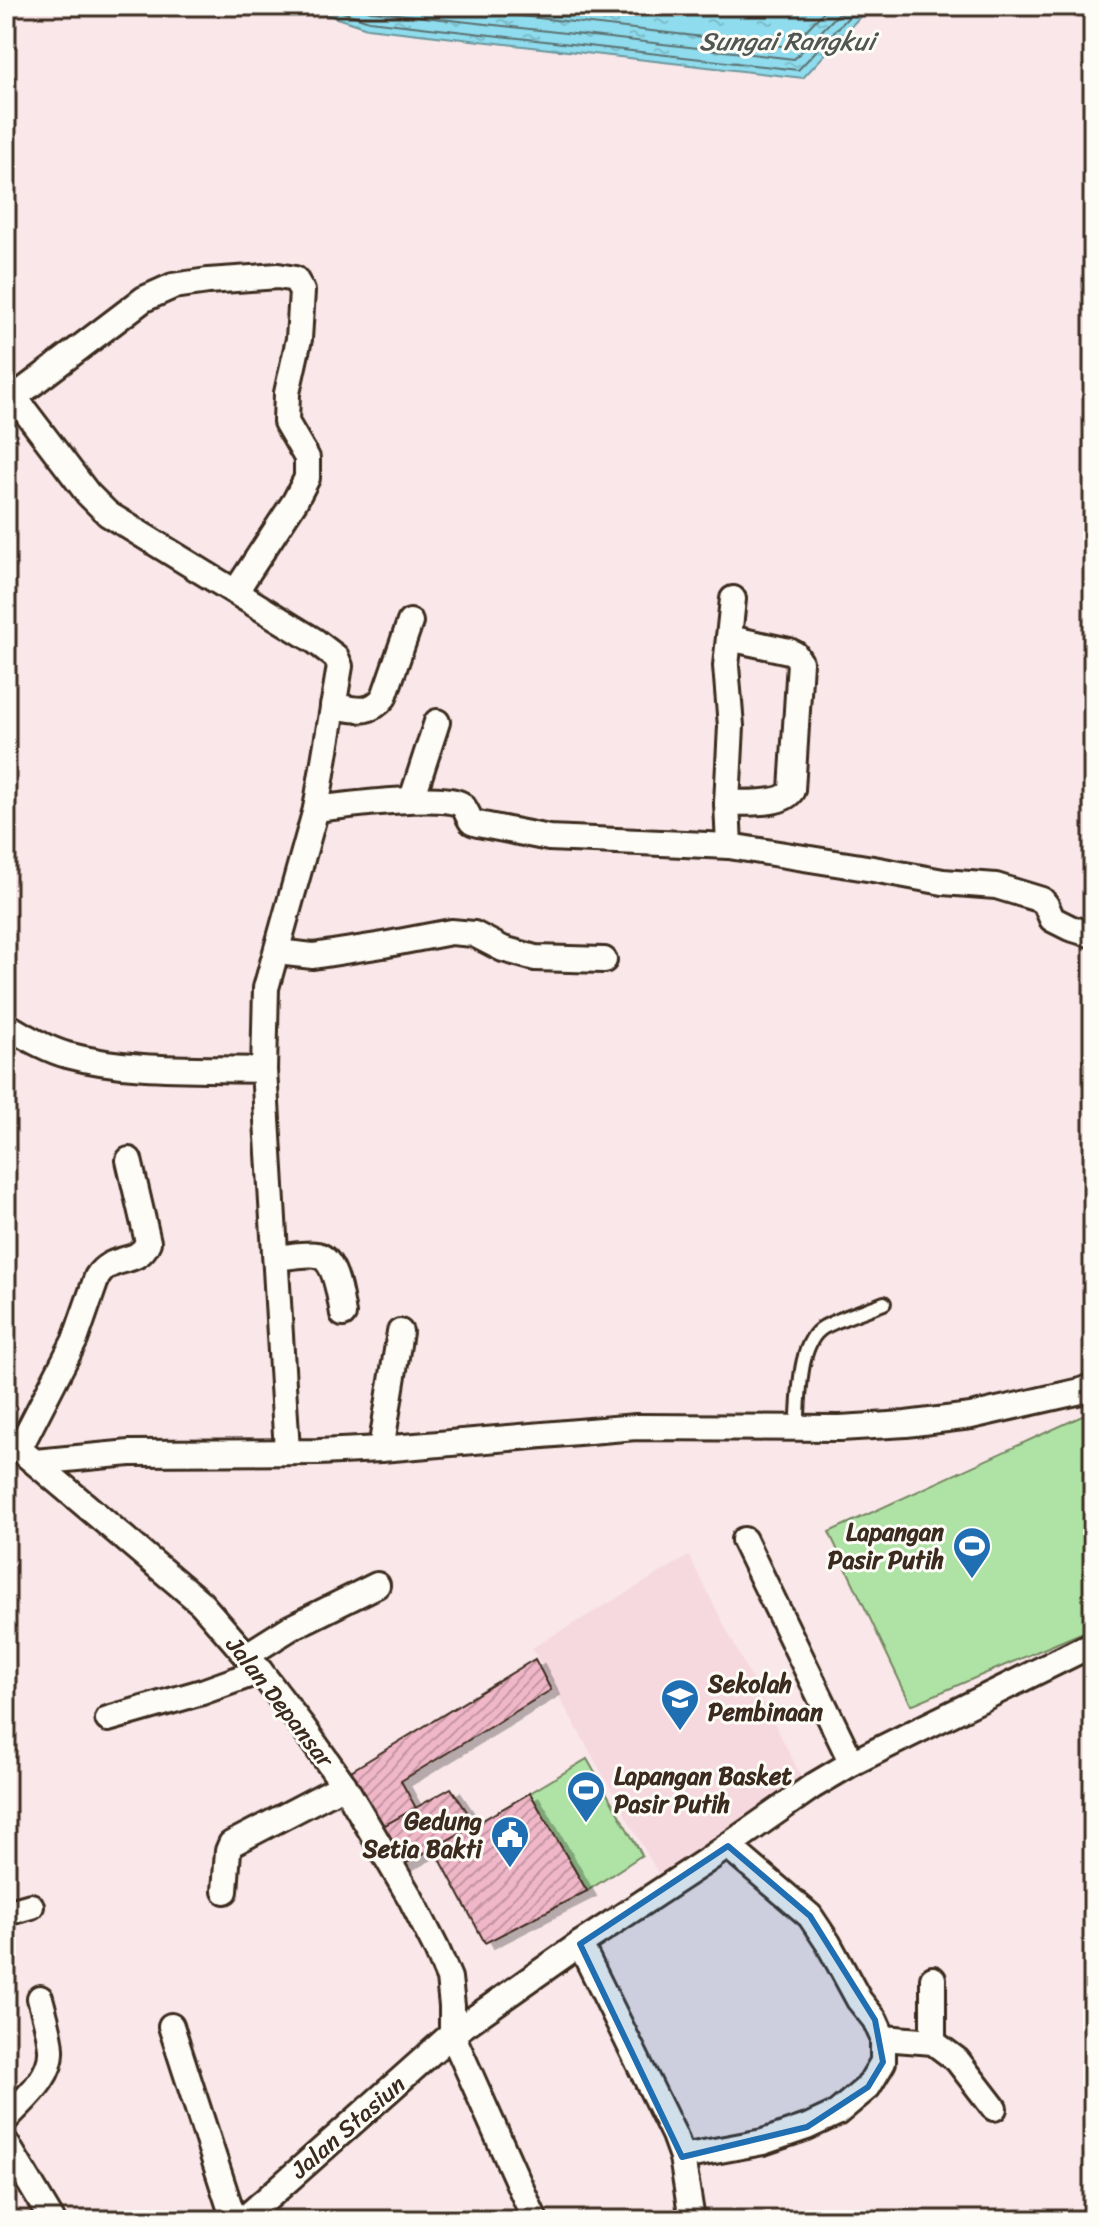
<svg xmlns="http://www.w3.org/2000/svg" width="1099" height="2226" font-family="Sriracha,sans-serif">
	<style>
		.built { fill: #f6d9df }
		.grass { fill: #afe3a6; stroke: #758662; stroke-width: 2 }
		.water { fill: url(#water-ripples); stroke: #6d959a; stroke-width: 2 }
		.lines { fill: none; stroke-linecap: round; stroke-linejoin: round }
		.shore { stroke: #5c7171; stroke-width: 2 }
		.building { fill: url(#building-hatch); stroke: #3b2a1e; stroke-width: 2; filter: url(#shadow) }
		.service-casing { stroke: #3b2a1e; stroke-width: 18 }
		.minor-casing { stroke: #3b2a1e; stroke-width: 30 }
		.service { stroke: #fdfcf7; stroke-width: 12 }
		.minor { stroke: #fdfcf7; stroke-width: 24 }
		.marked { fill: #1f6fb2; fill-opacity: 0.2; stroke: #1f6fb2; stroke-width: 6; stroke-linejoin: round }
		.labels { text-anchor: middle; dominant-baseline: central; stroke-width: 6; stroke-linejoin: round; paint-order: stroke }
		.poi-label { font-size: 24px; font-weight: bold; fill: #3b2a1e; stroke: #fdfcf7; text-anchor: end }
		.street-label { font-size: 24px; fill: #3b2a1e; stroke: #fdfcf7 }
		.water-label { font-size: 26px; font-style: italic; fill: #505652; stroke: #fdfcf7 }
	</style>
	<defs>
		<pattern id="water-ripples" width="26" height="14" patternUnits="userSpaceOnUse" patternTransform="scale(2)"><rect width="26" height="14" fill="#8edced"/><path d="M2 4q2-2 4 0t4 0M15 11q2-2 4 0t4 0" fill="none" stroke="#7bbdcb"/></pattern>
		<pattern id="building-hatch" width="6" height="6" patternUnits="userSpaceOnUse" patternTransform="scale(2)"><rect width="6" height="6" fill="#f0b7c8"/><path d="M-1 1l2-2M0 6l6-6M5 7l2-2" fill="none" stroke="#c495a2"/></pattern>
		<filter id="shadow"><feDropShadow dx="9" dy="5" stdDeviation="0" flood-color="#0004"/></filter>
	</defs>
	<rect width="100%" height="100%" fill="#f9e7e9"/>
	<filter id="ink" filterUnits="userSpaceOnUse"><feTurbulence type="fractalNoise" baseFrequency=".0125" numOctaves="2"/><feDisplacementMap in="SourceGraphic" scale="16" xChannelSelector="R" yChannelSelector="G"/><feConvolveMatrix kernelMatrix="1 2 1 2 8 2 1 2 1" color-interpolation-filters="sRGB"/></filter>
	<g filter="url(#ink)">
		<polygon class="built" points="689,1556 802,1778 660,1877 532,1648"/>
		<g class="grass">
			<polygon points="1093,1411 1093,1628 911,1705 829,1532"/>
			<polygon points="587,1759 642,1855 587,1891 530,1793"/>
		</g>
		<polygon class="water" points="300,6 870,6 803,78 367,28"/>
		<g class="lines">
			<g class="shore">
				<polyline points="325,6 369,21 798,70 859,6"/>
				<polyline points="356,6 371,11 794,59 846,6"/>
				<polyline points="434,6 790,47 829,6"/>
			</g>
		</g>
		<g class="building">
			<polygon points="535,1659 551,1690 401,1781 416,1808 380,1828 349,1772"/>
			<polygon points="451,1788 476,1825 401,1866 380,1828"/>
			<polygon points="530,1793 587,1891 485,1943 434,1848"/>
		</g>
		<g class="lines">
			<defs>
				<path id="service" d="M797,1428C800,1400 797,1342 824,1327C843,1317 864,1311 884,1303"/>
				<g id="minor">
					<polyline points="6,386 88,494 108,514 315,641 336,657 340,666 316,809 266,988 264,1070 287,1451"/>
					<polyline points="15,397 144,299 173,286 208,281 278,276 295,279 302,291 299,339 287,393 286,422 307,458 307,478 295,501 236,591"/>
					<path d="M333,706C354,709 369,716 384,697L410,622"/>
					<polyline points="412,799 437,722"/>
					<path d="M727,803C745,802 783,806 792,790L800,662L795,654L789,651L729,638"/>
					<path d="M316,809C340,806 447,792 462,805C466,809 468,817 472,822L478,824L549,838L729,846L873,869L943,882L996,886L1042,900L1046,905L1052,919L1070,928L1093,935"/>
					<polyline points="729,846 727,803 731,726 726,666 733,599"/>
					<polyline points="277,952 313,956 383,945 451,932 474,934 503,949 535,958 604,960"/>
					<path d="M6,1025C25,1037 46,1049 67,1055C130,1072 199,1068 264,1070"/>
					<path d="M276,1258C289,1257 305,1253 317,1255C336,1259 340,1298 343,1314"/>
					<polyline points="6,1438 201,1603 260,1671 302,1726 344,1785 411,1899 436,1948 449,1978 452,2006 452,2034 535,2220"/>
					<path d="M19,1449L75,1340L97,1277C112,1253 138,1267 148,1242L129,1160"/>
					<polyline points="381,1449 400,1332"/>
					<polyline points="35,1462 130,1453 319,1452 381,1449 636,1427 840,1428 906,1424 971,1416 1081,1391 1093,1386"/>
					<polyline points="744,1540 852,1763"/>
					<polyline points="247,1655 290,1628 377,1585"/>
					<polyline points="108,1719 202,1692 260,1671"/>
					<polyline points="225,1891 228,1851 231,1844 344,1785"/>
					<polyline points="6,1913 31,1906"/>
					<polyline points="580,1944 674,2135 682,2157 692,2220"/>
					<polyline points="171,2026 234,2220"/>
					<polyline points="883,2038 933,2042 957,2060 994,2108"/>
					<polyline points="933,2042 933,1979"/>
					<path d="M6,2119C23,2100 53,2077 51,2049C50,2032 44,2014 40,1998"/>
					<polyline points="6,2143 52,2220"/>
					<polyline points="682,2157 763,2142 807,2127 837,2113 868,2087 883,2062 883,2038 875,2020 859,2000 828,1943 810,1916 728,1846"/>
					<polyline points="243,2220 452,2034 580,1944 703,1863 813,1786 852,1763 1093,1644"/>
				</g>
			</defs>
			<use href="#service" class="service-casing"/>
			<use href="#minor" class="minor-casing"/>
			<use href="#service" class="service"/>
			<use href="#minor" class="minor"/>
		</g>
	</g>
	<path class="marked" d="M728,1846L810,1916L875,2020L883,2062L868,2087L807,2127L682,2157L580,1944Z"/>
	<defs>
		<symbol id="stadium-pin" viewBox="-11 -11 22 30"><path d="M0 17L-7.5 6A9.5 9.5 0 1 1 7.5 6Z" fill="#1f6fb2" stroke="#fdfcf7"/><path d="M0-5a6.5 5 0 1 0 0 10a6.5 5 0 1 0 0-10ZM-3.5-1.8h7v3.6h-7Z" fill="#fff"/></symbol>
		<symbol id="school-pin" viewBox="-11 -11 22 30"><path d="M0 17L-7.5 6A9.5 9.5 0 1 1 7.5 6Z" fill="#1f6fb2" stroke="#fdfcf7"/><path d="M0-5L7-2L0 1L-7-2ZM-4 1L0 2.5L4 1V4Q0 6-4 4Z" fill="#fff"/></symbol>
		<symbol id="civic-pin" viewBox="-11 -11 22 30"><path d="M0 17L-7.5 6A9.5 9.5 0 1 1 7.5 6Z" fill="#1f6fb2" stroke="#fdfcf7"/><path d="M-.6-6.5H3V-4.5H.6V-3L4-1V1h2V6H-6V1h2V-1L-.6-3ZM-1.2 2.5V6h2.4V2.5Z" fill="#fff"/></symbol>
	</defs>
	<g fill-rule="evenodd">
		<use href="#stadium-pin" x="950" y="1524" width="44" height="60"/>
		<use href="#school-pin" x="658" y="1676" width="44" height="60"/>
		<use href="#stadium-pin" x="564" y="1768" width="44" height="60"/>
		<use href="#civic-pin" x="488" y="1813" width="44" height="60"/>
	</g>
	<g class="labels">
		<g class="poi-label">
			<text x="944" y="1532">Lapangan<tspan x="944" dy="28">Pasir Putih</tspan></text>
			<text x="708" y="1684" text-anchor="start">Sekolah<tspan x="708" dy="28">Pembinaan</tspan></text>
			<text x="614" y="1776" text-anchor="start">Lapangan Basket<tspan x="614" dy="28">Pasir Putih</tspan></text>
			<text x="482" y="1821">Gedung<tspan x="482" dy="28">Setia Bakti</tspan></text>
		</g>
		<g class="street-label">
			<text transform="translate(280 1702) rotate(52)">Jalan Depansar</text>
			<text transform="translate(348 2127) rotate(-41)">Jalan Stasiun</text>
		</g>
		<g class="water-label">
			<text x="787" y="41">Sungai Rangkui</text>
		</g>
	</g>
	<rect width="1099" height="2226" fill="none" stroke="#fdfcf7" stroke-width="32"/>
	<rect x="16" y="16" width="1067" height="2194" fill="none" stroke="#3b2a1e" stroke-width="3" filter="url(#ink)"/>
</svg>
